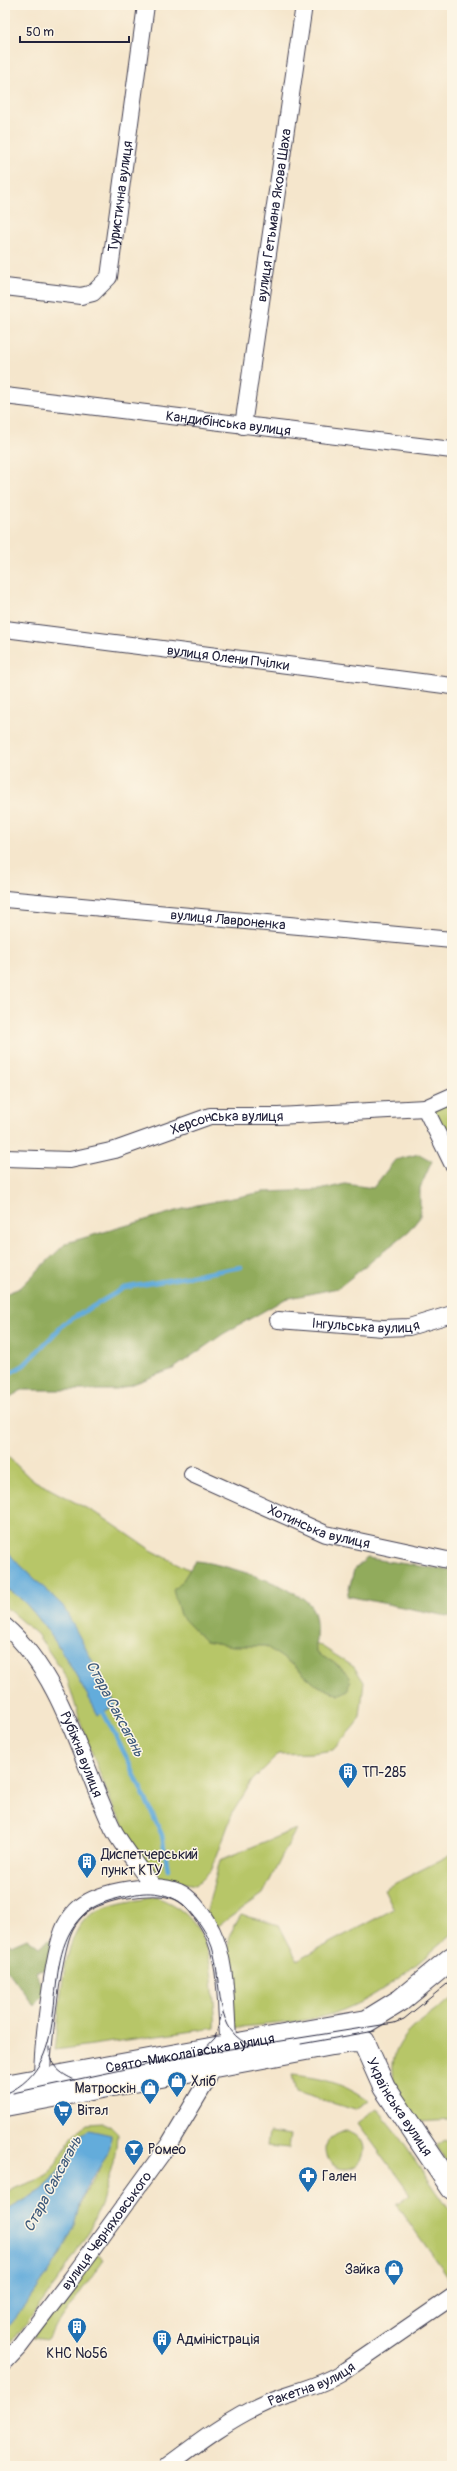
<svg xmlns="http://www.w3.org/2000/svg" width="457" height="2471" font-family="Pangolin,sans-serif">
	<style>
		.green { fill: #b7c668; stroke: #6c7452 }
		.forest { fill: #91ab5c; stroke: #5a664c }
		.water { fill: #64acdb; stroke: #43678b }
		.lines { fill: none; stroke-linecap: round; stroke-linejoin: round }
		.stream { stroke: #64acdb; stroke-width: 4.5 }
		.minor-casing { stroke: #423f51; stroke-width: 18 }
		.secondary-casing { stroke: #423f51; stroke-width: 24 }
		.minor { stroke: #fff; stroke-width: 16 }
		.secondary { stroke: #fff; stroke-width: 22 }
		.tram { stroke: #22223b; stroke-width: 1 }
		.labels { text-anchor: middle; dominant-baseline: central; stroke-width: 3; stroke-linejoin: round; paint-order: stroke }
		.street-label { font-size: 14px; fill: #22223b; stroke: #fcf5e5 }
		.poi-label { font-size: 14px; fill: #22223b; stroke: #fcf5e5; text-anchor: start }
		.water-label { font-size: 15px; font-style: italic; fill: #3c597b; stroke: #fcf5e5 }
	</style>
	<rect width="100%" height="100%" fill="#fcf5e5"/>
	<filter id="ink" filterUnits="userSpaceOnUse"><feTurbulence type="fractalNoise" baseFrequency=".025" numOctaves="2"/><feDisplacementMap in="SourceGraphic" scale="8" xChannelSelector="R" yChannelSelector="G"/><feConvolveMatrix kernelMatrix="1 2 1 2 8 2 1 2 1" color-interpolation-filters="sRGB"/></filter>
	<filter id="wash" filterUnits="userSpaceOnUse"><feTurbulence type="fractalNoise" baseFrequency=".012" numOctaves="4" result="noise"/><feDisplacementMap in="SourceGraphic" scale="16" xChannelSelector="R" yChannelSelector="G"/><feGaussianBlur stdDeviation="0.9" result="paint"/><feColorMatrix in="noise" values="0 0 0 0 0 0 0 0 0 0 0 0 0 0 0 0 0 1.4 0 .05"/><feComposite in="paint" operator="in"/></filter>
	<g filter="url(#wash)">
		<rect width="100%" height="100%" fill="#f5e6cc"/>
		<g class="green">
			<polygon points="452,1096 452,1163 425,1108"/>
			<path d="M5,1454L31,1479L101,1516L151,1550L251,1601L354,1667L364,1682L360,1716L355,1725L333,1750L313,1753L279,1754L252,1781L233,1812L212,1869L196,1885L157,1878L131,1841L111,1802L82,1727L67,1678L37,1634L5,1607V1589C27,1596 53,1639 67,1658L5,1547Z"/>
			<polygon points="296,1829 263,1894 211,1931 205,1918 220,1860"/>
			<path d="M452,1854V1934C415,1966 374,2003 325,2016C299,2023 259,2025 231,2028L226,1965L230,1934L241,1915L279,1925L297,1960L394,1909L384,1889Z"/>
			<path d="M156,1897C201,1913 210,1947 213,1991C214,2003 216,2015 215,2028L55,2050C60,2017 60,1937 89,1916C107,1903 134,1901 156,1897Z"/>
			<path d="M452,1999V2120L418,2122C412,2113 404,2103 399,2093C377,2045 419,2023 452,1999Z"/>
			<path d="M292,2075C324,2078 342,2083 369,2101L355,2110L296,2092Z"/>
			<polygon points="377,2109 397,2134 452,2214 452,2283 396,2204 410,2194 358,2123"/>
			<polygon points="103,2123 110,2126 118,2134 117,2148 102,2202 91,2228 56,2284 5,2351 5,2330 33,2295 57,2257 74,2225 84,2194 97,2174 111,2139 80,2151 46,2187 5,2212 5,2192 48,2176 73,2136 87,2124"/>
			<circle cx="345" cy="2150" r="19"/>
			<polygon points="269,2132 291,2135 289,2148 267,2146"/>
			<polygon points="445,2139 452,2145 452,2169 436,2146"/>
			<polygon points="96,2253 104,2259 47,2339 33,2337"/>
		</g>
		<g class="forest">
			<polygon points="419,1154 432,1161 420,1188 420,1217 409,1231 338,1288 285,1299 223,1334 173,1369 117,1390 22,1390 5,1400 5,1294 20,1288 66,1243 197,1205 263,1192 320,1190 345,1184 373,1188 395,1160"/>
			<polygon points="367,1558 452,1571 452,1617 347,1596 354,1570"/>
			<path d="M195,1561C218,1562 302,1587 312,1608C319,1620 315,1639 316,1653L333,1662L350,1676L348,1690L339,1695L316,1685L293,1665L265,1646H233L205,1641L180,1615L173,1590L183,1580Z"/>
			<polygon points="27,1938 39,1947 51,1939 54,1950 50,1968 36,1972 44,1993 34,2006 5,1967 5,1942 11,1945"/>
		</g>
		<g class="water">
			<path d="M5,1547L13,1558L63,1606L116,1705L98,1715C82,1685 36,1599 5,1589Z"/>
			<path d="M89,2130L111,2135C111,2158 93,2173 84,2192C80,2202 79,2214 75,2225C58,2262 32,2298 5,2330V2212C22,2200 45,2192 57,2174C67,2159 70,2138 89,2130Z"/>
		</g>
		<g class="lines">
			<g class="stream">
				<polyline points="5,1376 24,1365 65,1323 124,1288 241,1267"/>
				<polyline points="101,1708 127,1758 162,1835 168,1870"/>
			</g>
		</g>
	</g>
	<g filter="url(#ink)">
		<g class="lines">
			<defs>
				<g id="minor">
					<path id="s1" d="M5,287L81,296L93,293L109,277L146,5"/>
					<path id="s2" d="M5,396L452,450"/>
					<path id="s3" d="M243,426L304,5"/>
					<path id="s4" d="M5,629L452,686"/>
					<path id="s5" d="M5,899L452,940"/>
					<polyline points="425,1108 452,1163"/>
					<path id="s6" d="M5,1158L70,1160L115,1150L210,1116H278L425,1108L452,1096"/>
					<path id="s7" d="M278,1320L383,1328L409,1327L452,1314"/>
					<path id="s8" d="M192,1474L326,1534L452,1561"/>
					<path id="s9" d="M5,1626C62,1675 81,1762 113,1829C124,1849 140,1868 153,1886"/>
					<path d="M43,2090C39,2063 53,1950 65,1926C68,1920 75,1911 80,1907C100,1891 156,1881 179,1892C193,1898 205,1918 212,1931C230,1969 224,2015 230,2056"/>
					<path id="s10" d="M5,2362L20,2346L71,2279L169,2144L205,2084L213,2067L212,2058"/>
					<path id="s11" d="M167,2466C199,2442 229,2419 265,2403C290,2392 316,2388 340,2374L452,2297"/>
				</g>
				<g id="secondary">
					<path id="s12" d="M5,2086L367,2021L401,2000L452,1958"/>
					<path id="s13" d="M5,2105L332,2044L353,2041L364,2042L384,2087L452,2188"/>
				</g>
			</defs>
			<use href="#minor" class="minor-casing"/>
			<use href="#secondary" class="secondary-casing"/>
			<use href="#minor" class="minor"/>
			<use href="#secondary" class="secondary"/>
			<g class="tram">
				<polyline points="301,2044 375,2031"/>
				<path d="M49,2047C48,2064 60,2074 75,2080"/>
				<polyline points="200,2054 215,2038 222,2013"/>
				<polyline points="13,2093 192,2055 394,2023 404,2019 452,1980"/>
				<path d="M5,2094C80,2062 34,1964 82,1916C94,1903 115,1899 132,1895C151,1890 174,1894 188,1909C198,1920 207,1933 212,1947C223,1981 212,2035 254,2046"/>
			</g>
		</g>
	</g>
	<defs>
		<symbol id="building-pin" viewBox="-11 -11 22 30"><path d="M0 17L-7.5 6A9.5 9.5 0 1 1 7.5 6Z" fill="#1f6fb2" stroke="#fcf5e5"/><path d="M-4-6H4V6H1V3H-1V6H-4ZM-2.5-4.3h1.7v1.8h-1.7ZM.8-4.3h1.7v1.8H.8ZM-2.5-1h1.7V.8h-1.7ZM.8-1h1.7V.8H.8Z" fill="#fff"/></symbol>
		<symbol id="shop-pin" viewBox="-11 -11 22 30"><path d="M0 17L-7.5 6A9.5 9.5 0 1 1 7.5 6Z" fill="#1f6fb2" stroke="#fcf5e5"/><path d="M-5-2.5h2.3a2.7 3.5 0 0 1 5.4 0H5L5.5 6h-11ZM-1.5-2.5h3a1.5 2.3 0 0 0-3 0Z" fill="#fff"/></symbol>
		<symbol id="supermarket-pin" viewBox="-11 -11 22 30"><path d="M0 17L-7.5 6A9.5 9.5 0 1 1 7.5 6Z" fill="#1f6fb2" stroke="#fcf5e5"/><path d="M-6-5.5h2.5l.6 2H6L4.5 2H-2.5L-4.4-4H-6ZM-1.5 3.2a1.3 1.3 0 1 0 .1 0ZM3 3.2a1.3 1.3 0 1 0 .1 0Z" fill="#fff"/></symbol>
		<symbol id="bar-pin" viewBox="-11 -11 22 30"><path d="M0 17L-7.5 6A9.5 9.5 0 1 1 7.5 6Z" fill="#1f6fb2" stroke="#fcf5e5"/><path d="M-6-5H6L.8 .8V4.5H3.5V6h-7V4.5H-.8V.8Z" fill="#fff"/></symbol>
		<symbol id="pharmacy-pin" viewBox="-11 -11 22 30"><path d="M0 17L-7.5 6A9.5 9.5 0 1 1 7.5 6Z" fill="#1f6fb2" stroke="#fcf5e5"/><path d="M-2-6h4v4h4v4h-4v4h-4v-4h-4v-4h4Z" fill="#fff"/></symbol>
	</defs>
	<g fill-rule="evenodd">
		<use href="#building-pin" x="337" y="1761" width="22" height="30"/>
		<use href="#building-pin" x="76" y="1851" width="22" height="30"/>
		<use href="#shop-pin" x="166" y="2070" width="22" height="30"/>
		<use href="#shop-pin" x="139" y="2077" width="22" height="30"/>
		<use href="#supermarket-pin" x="52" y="2099" width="22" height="30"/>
		<use href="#bar-pin" x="123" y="2138" width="22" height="30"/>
		<use href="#pharmacy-pin" x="297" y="2165" width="22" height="30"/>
		<use href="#shop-pin" x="383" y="2258" width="22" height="30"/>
		<use href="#building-pin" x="66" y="2316" width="22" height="30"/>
		<use href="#building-pin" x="151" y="2328" width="22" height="30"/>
	</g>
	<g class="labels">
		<g class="street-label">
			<text stroke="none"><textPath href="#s1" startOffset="193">Туристична вулиця</textPath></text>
			<text stroke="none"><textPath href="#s3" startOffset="213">вулиця Гетьмана Якова Шаха</textPath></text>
			<text stroke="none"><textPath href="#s2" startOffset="225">Кандибінська вулиця</textPath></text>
			<text stroke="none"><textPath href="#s4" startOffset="225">вулиця Олени Пчілки</textPath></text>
			<text stroke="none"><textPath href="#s5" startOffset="224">вулиця Лавроненка</textPath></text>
			<text stroke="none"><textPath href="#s6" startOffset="228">Херсонська вулиця</textPath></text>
			<text stroke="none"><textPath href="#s7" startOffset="88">Інгульська вулиця</textPath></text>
			<text stroke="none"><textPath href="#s8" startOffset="138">Хотинська вулиця</textPath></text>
			<text stroke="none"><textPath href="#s9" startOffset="151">Рубіжна вулиця</textPath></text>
			<text stroke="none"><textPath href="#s12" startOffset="188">Свято-Миколаївська вулиця</textPath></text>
			<text stroke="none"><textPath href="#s13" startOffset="439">Українська вулиця</textPath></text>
			<text stroke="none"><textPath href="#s10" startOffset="166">вулиця Черняховського</textPath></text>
			<text stroke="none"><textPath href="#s11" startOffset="167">Ракетна вулиця</textPath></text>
		</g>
		<g class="poi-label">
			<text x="362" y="1772">ТП-285</text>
			<text x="101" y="1854">Диспетчерський<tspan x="101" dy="16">пункт КТУ</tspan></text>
			<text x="191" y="2081">Хліб</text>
			<text x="136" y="2088" text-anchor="end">Матроскін</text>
			<text x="77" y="2110">Вітал</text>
			<text x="148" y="2149">Ромео</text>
			<text x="322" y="2176">Гален</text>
			<text x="380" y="2269" text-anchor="end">Зайка</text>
			<text x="176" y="2339">Адміністрація</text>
			<text x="77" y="2353" text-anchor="middle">КНС №56</text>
		</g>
		<g class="water-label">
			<text transform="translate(115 1709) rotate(62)">Стара Саксагань</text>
			<text transform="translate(53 2184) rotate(-62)">Стара Саксагань</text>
		</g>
	</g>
	<rect width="457" height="2471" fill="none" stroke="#fcf5e5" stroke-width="20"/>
	<path d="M20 36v6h109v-6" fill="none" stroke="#22223b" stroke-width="2"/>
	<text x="26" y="36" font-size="12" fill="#22223b" stroke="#fcf5e5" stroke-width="3" paint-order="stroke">50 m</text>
</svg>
